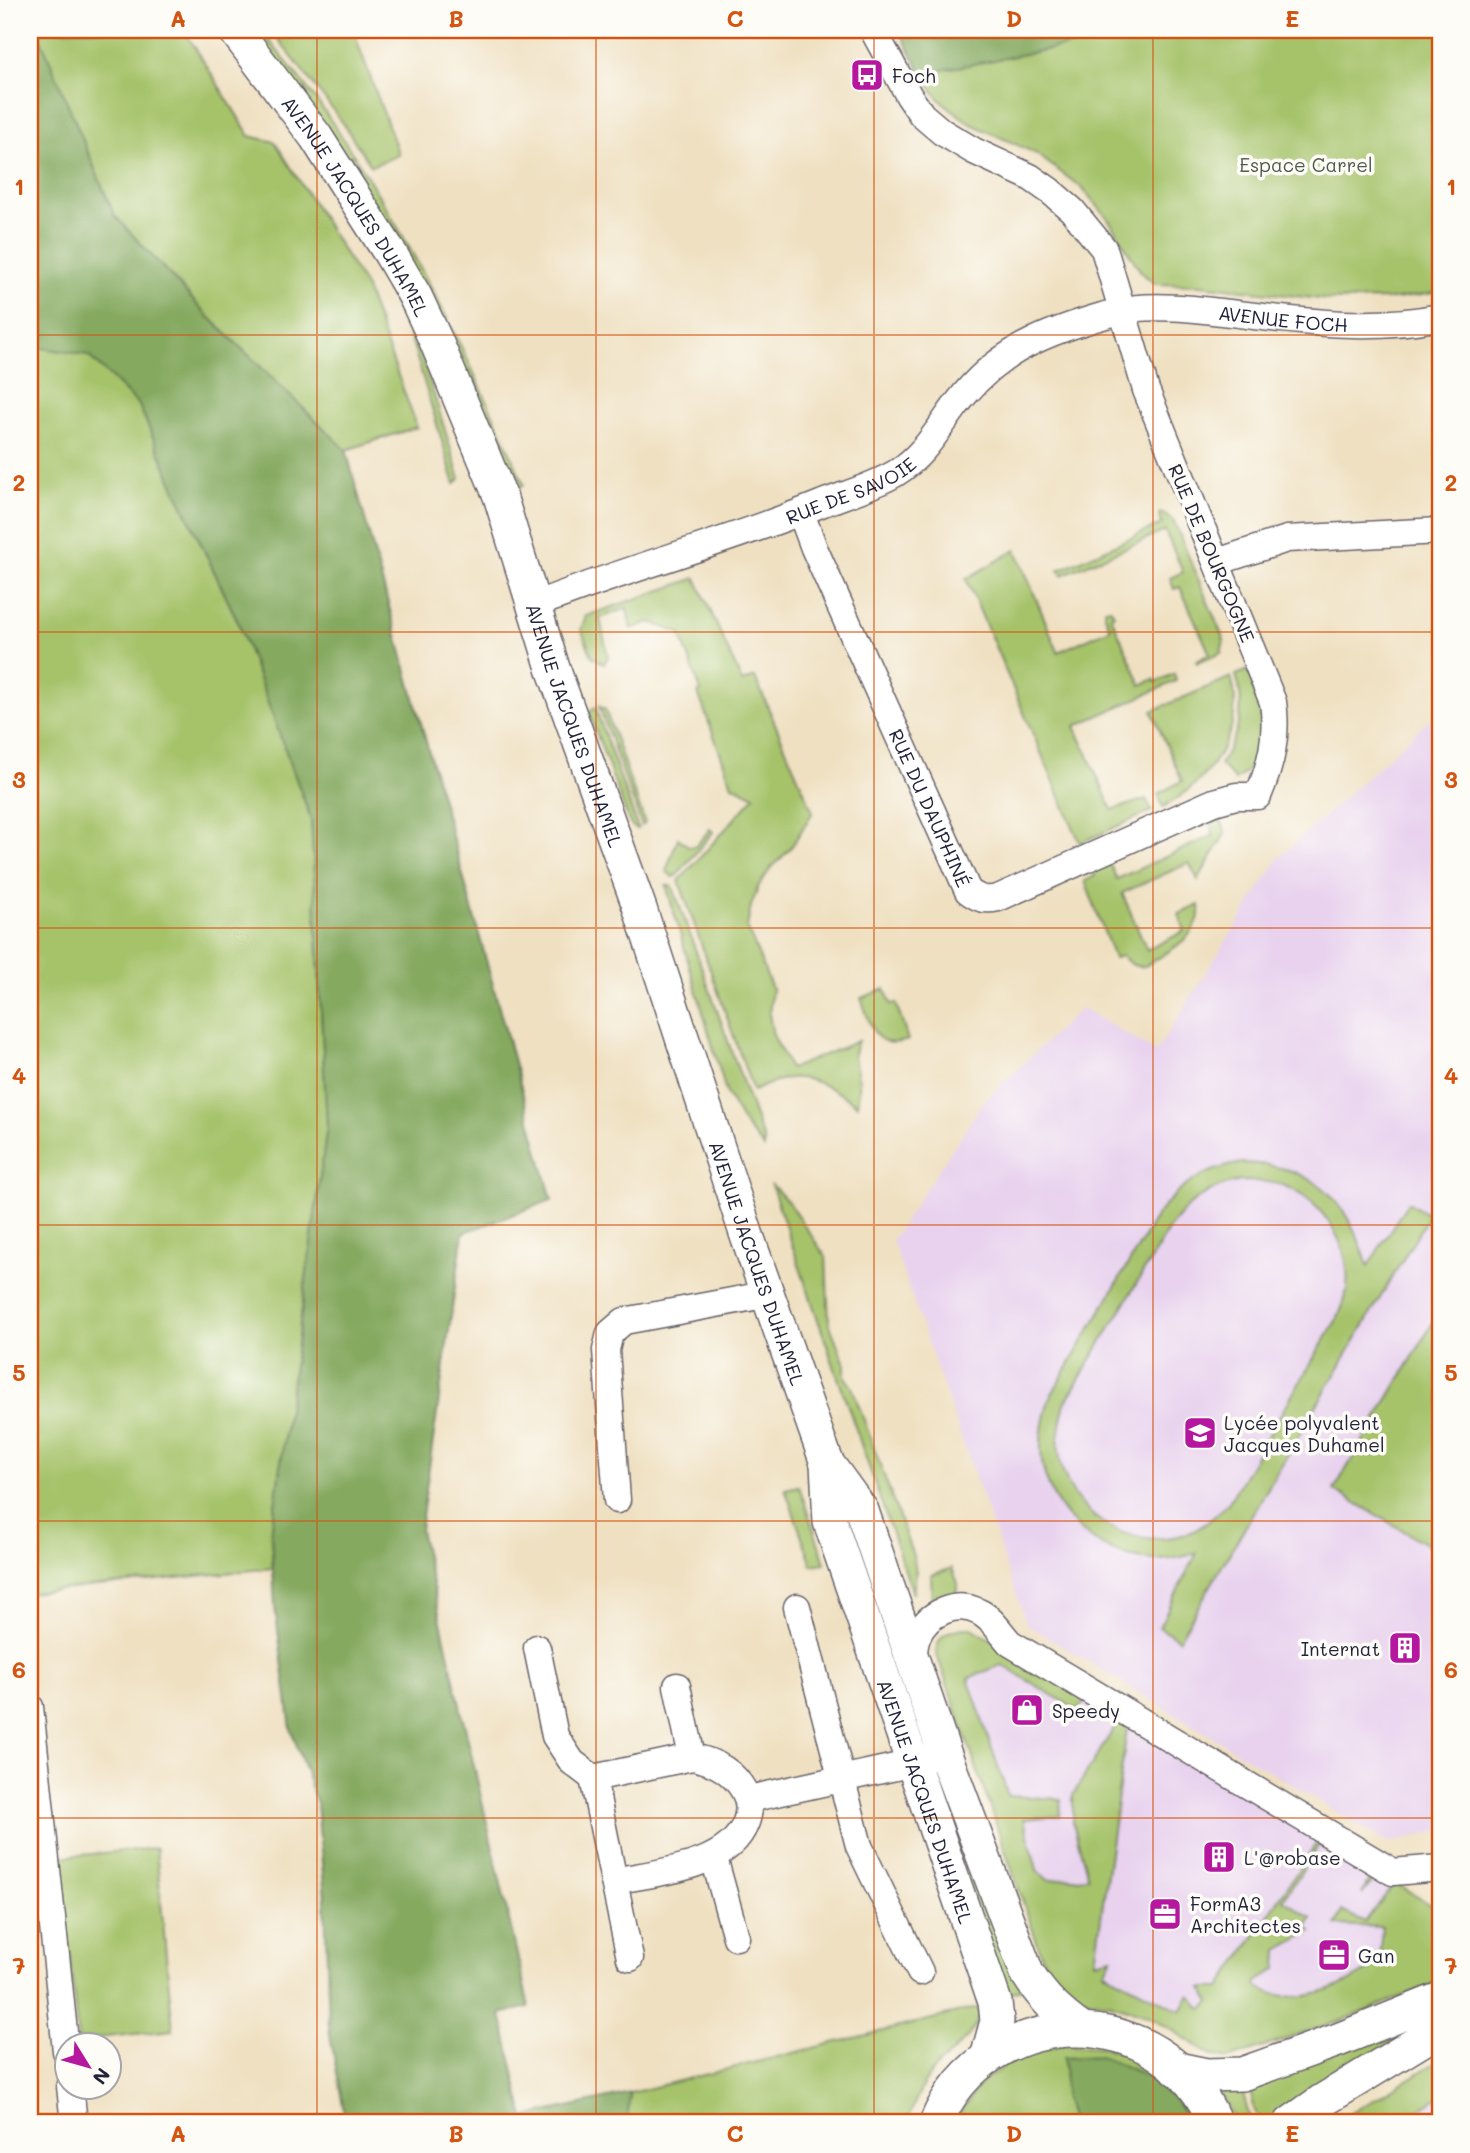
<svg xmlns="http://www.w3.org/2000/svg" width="1470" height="2153" font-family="Mali,sans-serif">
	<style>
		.built { fill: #e8d2ee }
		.green { fill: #a6c36a; stroke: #647252; stroke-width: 2; fill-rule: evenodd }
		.forest { fill: #84a95e; stroke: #53664c; stroke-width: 2 }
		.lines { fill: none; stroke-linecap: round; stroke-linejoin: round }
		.minor-casing { stroke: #6a646a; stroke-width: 29 }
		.major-casing { stroke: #6a646a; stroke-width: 36 }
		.minor { stroke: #fff; stroke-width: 26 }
		.major { stroke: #fff; stroke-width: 33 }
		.grid { fill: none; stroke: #d45411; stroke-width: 2; stroke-opacity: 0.55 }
		.labels { text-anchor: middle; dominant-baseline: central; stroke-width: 7; stroke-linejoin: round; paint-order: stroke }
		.poi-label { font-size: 19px; fill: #22223b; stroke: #fdfcf7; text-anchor: start }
		.park-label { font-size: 19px; fill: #505a4b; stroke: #fdfcf7 }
		.street-label { font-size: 19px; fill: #22223b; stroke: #fdfcf7 }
		.neatline { fill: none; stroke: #d45411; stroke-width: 2.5 }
		.grid-label { font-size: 23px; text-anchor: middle; font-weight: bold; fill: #d45411 }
	</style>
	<rect width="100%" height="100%" fill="#fdfcf7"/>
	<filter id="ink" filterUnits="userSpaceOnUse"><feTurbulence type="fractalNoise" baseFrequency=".0143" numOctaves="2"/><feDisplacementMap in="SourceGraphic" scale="14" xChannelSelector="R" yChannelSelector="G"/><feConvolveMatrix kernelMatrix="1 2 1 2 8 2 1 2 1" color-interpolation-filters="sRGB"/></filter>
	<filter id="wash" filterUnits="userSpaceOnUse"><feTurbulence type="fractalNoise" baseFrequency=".00686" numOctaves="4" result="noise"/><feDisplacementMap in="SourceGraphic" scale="28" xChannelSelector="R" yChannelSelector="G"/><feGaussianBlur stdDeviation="1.57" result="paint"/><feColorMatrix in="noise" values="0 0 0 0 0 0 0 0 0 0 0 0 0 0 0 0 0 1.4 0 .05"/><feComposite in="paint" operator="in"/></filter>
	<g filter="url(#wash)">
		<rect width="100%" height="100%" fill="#efe0c1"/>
		<g class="built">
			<polygon points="1440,713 1440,1831 1388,1843 1027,1625 892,1240 984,1101 1082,1008 1156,1052 1279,858 1431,718"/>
			<polygon points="969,1630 1437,1908 1440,1962 1215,2028 1059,1957 951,1635"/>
			<polygon points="1440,2069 1440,2123 1362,2123"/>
		</g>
		<g class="green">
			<polygon points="37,30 184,30 250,136 275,142 365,286 417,427 346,450 205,313 114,215"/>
			<path d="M252,30H261C280,55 301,79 320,105C403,223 468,352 524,485L518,488L452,339Z"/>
			<polygon points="271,30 353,30 399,155 371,166 340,119"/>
			<polygon points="899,30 1440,30 1440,292 1397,299 1329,300 1201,285 1155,284 1141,272 1107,217 1082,188 1035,153 969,123 939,99 922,74"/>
			<polygon points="336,191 390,282 409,321 418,343 460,479 455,484 413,345 403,322 385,284 331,195"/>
			<polygon points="30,346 88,355 139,405 178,495 238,622 311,819 327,1127 271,1534 273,1568 30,1593"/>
			<polygon points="1163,513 1174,522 1224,640 1221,653 1197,663 1196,661 1210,654 1180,587 1174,589 1170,578 1183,572 1165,531 1062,575 1059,570 1162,524 1159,514"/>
			<polygon points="1016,550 1058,652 1110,629 1104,612 1105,609 1110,608 1114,614 1111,616 1141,685 1154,679 1156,682 1174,674 1176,681 1075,726 1112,810 1146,799 1152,811 1080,843 966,579"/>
			<path d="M696,578L742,682L755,677L813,812L790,849L771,868L758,887L751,906L747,927L772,989L769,1014L773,1035L790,1069L858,1041C850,1056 857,1066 859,1082C860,1090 858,1097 857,1105C839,1092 814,1076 790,1078C778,1079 764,1086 753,1091L679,881L755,796L732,785L698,693L701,691L680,633L650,622L631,629L627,608L600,618L608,657L604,664L592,656L581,629L586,616Z"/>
			<path d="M1248,670C1261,706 1276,755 1235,780L1220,764C1238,736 1247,708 1236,675Z"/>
			<path d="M1231,677C1247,730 1208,783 1163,807L1158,794L1182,781L1152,711Z"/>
			<polygon points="599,706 605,709 645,823 642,826"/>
			<polygon points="595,707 638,828 636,829 630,824 589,713"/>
			<path d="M1207,816C1218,817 1225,822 1225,834L1198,880L1189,863L1122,893L1147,950L1185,931L1179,914L1199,905C1204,935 1166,953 1145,966C1134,968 1129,963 1122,956L1114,958L1085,881L1095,876L1093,869L1108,861L1117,879L1214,835Z"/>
			<polygon points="710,829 713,832 677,875 673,877 666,871 678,838 689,847 696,846"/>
			<polygon points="666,885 671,886 674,890 764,1142 764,1148 746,1127 727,1095"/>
			<path d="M885,989L891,1004L896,1003L908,1040C873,1052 871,1024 861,998Z"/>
			<path d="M1242,1163C1317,1165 1347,1199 1368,1266L1408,1202L1429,1215L1179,1639L1159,1627L1197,1553C1189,1555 1180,1558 1171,1559C1109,1568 1044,1515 1041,1452C1040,1433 1044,1417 1049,1399L1157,1215C1181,1184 1203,1170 1242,1163ZM1241,1181C1256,1181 1271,1181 1285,1186C1326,1202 1357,1254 1345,1299C1343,1306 1340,1313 1337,1319L1229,1502C1218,1513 1206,1526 1191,1532C1131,1555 1066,1515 1059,1452C1057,1435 1061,1419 1065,1403L1172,1224C1191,1200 1211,1186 1241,1181Z"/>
			<polygon points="771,1184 788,1202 826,1257 829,1323 845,1364 845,1377 852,1387 913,1556 916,1572 913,1594"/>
			<polygon points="1440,1311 1440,1552 1334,1490"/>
			<polygon points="799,1486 825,1563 812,1565 785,1489"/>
			<polygon points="952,1568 958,1583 956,1593 932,1600 931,1575"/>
			<path d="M972,1628L1083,1695L1084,1703L1077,1710L1002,1665L968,1678L1008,1796L1061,1799L1060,1816L1024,1819L1037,1870L1048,1880L1088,1877L1073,1823V1795L1121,1717L1128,1722L1095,1961L1112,1957L1104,1972L1181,2011L1190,1995L1202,2009L1211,2002L1202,1988H1220L1319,1839L1378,1875L1362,1894L1372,1874L1319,1845L1283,1900L1312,1918L1307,1927L1312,1931L1278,1950L1277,1969L1257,1982L1256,1986C1298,2011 1344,1987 1379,1963L1382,1927L1336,1925L1342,1911L1365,1922L1395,1883L1432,1906L1435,1903L1440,1905V1978L1436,1983L1343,2020L1228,2059L1210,2054L1156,2020L1141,2013L1111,2004L1074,1997L1060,1987L1043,1959L937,1655C934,1634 954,1627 972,1628Z"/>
			<polygon points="933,1775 1022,1988 1003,1996"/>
			<polygon points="156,1848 173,2030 78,2040 60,1857"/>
			<path d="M981,2007C980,2035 947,2053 931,2073C920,2088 913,2105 907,2123H627L630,2093Z"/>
			<polygon points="1440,2009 1274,2123 1261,2123 1255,2111 1248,2083"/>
			<polygon points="1060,2045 1104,2047 1146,2062 1180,2091 1200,2123 1188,2123 1175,2101 1158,2082 1065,2100 1072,2123 953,2123 981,2083 1017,2057"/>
			<polygon points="1440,2060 1440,2096 1399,2123 1335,2123"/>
			<polygon points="1240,2083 1251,2123 1236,2123 1219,2089"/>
		</g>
		<g class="forest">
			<polygon points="30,30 37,30 114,215 205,313 346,450 552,1200 463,1233 420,1530 529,2007 501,2014 524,2117 630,2093 627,2123 346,2123 329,2029 325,1899 317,1804 291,1729 275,1607 271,1534 327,1127 311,819 238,622 178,495 139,405 88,355 30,346"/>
			<polygon points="899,30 1148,30 922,74"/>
			<path d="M1100,2056C1135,2070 1175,2084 1188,2123H1072L1065,2100L1064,2058Z"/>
		</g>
	</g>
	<g filter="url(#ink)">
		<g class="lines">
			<defs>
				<g id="minor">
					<path id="s1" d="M801,513L814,548L968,891C979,899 985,901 998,898L1214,802L1236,796H1258C1271,765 1278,736 1273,702L1146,390L1104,249L1072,210L1050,191L1030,177L974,151L942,132L922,115L909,96L873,30"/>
					<polyline points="1217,562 1287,539 1440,531"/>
					<path id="s2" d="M535,605C629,567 729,542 823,503C847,494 874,486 896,473C928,453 942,421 965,394C1005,345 1061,327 1120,311C1153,302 1212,311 1246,315C1312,323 1375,330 1440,317"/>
					<polyline points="617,1500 606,1350 610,1333 624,1321 770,1294"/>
					<polyline points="797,1607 859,1846 920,1972"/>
					<polyline points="537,1648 555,1736 572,1762 593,1778"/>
					<path d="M913,1663C914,1654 914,1643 918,1635C928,1613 956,1600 979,1612C992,1618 1000,1632 1010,1643L1393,1872L1440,1868"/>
					<polyline points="677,1686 692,1757"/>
					<polyline points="30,1707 66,2051"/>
					<path d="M692,1757C714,1761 733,1771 744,1791C750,1801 750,1811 746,1822C729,1868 657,1872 614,1881L593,1778Z"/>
					<polyline points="749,1799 900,1766 931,1757"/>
					<polyline points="714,1858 736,1937"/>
					<polyline points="614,1881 630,1958"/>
					<polyline points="70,2086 74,2123"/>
				</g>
				<g id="major">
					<path id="s3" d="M235,30L316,137L390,253L415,296L436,341L500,496L553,668L639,906L747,1236L827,1463L830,1522L995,2002L997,2021L987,2058"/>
					<path d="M827,1463L862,1511L944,1752L1027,1973C1042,1997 1058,2013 1081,2029"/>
					<polyline points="1177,2069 1206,2075 1242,2074 1338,2040 1440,1999"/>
					<path d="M936,2123C987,1999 1165,1999 1215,2123"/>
					<polyline points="1291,2123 1322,2101 1440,2029"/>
				</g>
			</defs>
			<use href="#minor" class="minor-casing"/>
			<use href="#major" class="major-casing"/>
			<use href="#minor" class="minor"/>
			<use href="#major" class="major"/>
		</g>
	</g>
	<path class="grid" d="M317,30V2123M596,30V2123M874,30V2123M1153,30V2123M30,335H1440M30,632H1440M30,928H1440M30,1225H1440M30,1521H1440M30,1818H1440"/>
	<defs>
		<symbol id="bus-square" viewBox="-11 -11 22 22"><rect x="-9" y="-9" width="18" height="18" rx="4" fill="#b5179e" stroke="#fdfcf7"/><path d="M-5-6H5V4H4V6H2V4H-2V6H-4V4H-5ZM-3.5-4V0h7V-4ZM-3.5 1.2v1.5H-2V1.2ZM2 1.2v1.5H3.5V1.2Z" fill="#fff"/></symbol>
		<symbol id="school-square" viewBox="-11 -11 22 22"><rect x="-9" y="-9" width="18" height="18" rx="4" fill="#b5179e" stroke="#fdfcf7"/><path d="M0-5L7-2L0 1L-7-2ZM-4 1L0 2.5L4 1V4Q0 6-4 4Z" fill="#fff"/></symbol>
		<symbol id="building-square" viewBox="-11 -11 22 22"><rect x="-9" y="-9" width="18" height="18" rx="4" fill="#b5179e" stroke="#fdfcf7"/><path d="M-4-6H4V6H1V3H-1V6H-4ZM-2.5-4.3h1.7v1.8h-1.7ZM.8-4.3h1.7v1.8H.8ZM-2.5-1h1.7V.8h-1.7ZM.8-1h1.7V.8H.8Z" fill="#fff"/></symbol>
		<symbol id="shop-square" viewBox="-11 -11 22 22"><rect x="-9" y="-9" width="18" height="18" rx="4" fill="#b5179e" stroke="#fdfcf7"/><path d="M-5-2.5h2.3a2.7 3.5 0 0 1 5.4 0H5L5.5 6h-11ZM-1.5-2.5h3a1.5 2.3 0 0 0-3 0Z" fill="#fff"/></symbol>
		<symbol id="office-square" viewBox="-11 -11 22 22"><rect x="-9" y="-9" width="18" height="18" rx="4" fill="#b5179e" stroke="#fdfcf7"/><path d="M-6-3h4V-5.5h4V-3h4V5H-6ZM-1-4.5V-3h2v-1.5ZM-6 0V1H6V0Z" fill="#fff"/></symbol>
	</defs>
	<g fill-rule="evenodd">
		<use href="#bus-square" x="848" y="56" width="38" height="38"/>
		<use href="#school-square" x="1181" y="1414" width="38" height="38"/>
		<use href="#building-square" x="1386" y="1629" width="38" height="38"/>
		<use href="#shop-square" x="1008" y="1691" width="38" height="38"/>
		<use href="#building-square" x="1200" y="1838" width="38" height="38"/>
		<use href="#office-square" x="1146" y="1895" width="38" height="38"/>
		<use href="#office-square" x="1315" y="1936" width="38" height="38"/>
	</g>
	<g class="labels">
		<g class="poi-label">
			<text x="892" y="75">Foch</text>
			<text x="1224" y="1422">Lycée polyvalent<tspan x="1224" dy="22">Jacques Duhamel</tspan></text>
			<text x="1380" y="1648" text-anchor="end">Internat</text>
			<text x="1052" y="1710">Speedy</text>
			<text x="1244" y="1857">L'@robase</text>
			<text x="1190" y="1903">FormA3<tspan x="1190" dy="22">Architectes</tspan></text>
			<text x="1358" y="1955">Gan</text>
		</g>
		<g class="park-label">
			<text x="1306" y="164">Espace Carrel</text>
		</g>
		<g class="street-label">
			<text stroke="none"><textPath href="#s3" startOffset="214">AVENUE JACQUES DUHAMEL</textPath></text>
			<text stroke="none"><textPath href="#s2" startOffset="833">AVENUE FOCH</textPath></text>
			<text stroke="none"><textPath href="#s2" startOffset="336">RUE DE SAVOIE</textPath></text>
			<text transform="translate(1212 553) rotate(67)">RUE DE BOURGOGNE</text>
			<text stroke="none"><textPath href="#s3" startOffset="780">AVENUE JACQUES DUHAMEL</textPath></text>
			<text stroke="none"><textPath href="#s1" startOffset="322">RUE DU DAUPHINÉ</textPath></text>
			<text stroke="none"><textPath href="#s3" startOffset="1348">AVENUE JACQUES DUHAMEL</textPath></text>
			<text stroke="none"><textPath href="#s3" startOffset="1914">AVENUE JACQUES DUHAMEL</textPath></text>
		</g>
	</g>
	<rect width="1470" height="2153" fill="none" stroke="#fdfcf7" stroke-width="77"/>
	<g transform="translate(88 2066) rotate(127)"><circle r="33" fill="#fdfcf7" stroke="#a5a5ac" stroke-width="2"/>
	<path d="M0-5L12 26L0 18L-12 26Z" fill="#b5179e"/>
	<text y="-10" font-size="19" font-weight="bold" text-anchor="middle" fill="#22223b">N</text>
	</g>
	<rect x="38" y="38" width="1394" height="2076" class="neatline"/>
	<g class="grid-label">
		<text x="178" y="27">A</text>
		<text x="456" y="27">B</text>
		<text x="735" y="27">C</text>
		<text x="1014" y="27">D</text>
		<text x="1292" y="27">E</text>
		<text x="19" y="195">1</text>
		<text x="1451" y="195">1</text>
		<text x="19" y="491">2</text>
		<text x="1451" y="491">2</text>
		<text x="19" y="788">3</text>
		<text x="1451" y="788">3</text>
		<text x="19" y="1084">4</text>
		<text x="1451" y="1084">4</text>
		<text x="19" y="1381">5</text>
		<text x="1451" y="1381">5</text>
		<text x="19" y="1678">6</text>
		<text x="1451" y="1678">6</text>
		<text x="19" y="1974">7</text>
		<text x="1451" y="1974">7</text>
		<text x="178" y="2142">A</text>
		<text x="456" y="2142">B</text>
		<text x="735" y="2142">C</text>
		<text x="1014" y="2142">D</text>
		<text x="1292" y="2142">E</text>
	</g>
</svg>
